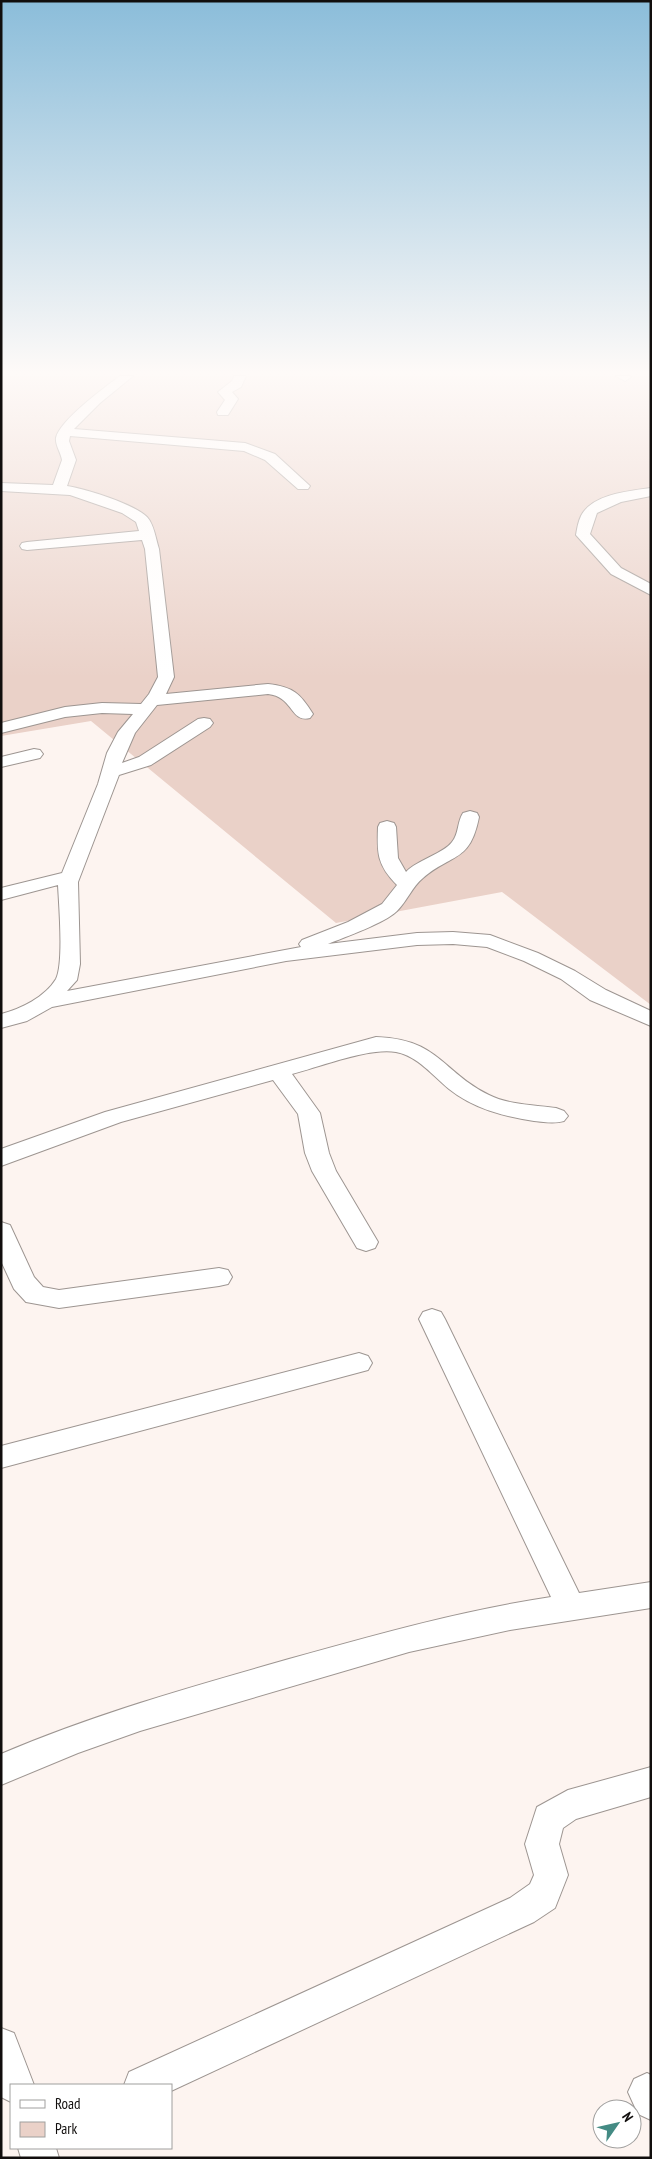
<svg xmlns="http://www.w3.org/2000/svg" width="652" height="2159" font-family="'PT Sans Narrow',sans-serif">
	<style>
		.green { fill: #ead1c8 }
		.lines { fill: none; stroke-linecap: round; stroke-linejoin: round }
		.minor-casing { stroke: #9d9591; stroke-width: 2 }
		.minor { fill: #fff; fill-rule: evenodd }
	</style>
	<rect width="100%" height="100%" fill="#fdf4f0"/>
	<polygon class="green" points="1,376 651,376 651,1005 502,892 336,923 91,721 1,736"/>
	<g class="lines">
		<defs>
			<g id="minor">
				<path d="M120,376H133L100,403L74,429L245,443L275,454L310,486L308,489H298L265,460L244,451L70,436L69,441L76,460L67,486C86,489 134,504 147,517C154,524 156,540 159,549L174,677L166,694L268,684C293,687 300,693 313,714L310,718C290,723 294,697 268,694L157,705L135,733L122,763L139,757L198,719L204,718L210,719L213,723L210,727L151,765L119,775L78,882L80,964L77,980L67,991L301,947L299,944L302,940L348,922L382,904L397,885C377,865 377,853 378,827L380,823L387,821L394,823L396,827L398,858L406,872C417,860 443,854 452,842C459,834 457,822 463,813L470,811L477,813L479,817C470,863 452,853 423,878C412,887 407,901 397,911C385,923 345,937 328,944L417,933L453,932L490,935L538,953L575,971L606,990L651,1011V1026L590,1000L561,979L524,961L487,947L453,944L417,945L286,961L52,1007L27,1021L1,1028V1014C21,1009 45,997 56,979C64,963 59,905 58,885L1,900V888L62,873L98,784L107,753L118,732L133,714L102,713L65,717L1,733V723L65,707L102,703L141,704L149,694L158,677L145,549L142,540L27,550L22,549L20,546L22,543L27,542L139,531L136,522L122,513L70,495L1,491V483L53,485L62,460C61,453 55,445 56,438C59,421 105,387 120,376Z"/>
				<polygon points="234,376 246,376 241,387 232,392 238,399 228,415 218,415 217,412 225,400 218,392 232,381"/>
				<polygon points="616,376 630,376 631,377 625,381"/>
				<path d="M651,488V496L621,502L597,513L590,534L621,568L651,584V595L611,574L576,535C577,529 578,522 581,516C592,494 629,491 651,488Z"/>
				<polygon points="34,749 40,750 43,754 40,758 1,767 1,757"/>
				<path d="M376,1037C439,1039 441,1071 489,1095C509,1105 534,1105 556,1108L564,1111L568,1116L564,1121C554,1124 545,1122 534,1121C503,1116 474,1109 449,1089C433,1076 418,1056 396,1052C370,1047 319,1067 292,1074L320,1113L329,1153L336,1171L378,1242L375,1248L366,1251L357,1248L312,1171L305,1153L298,1114L273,1080L121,1122L1,1166V1149L105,1112Z"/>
				<polygon points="1,1222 10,1225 34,1277 43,1287 59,1290 219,1268 228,1270 232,1277 228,1284 219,1286 59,1308 26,1302 14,1289 1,1261"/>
				<path d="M432,1309L441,1312L445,1319L579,1593L651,1582V1608L510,1630L409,1652L140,1731L78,1753L1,1785V1754C92,1715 187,1688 282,1661C371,1636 459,1611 551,1597L419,1319L423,1312Z"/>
				<polygon points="359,1353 368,1356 372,1363 368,1370 1,1468 1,1446"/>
				<polygon points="651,1767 651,1797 576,1819 563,1828 559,1844 568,1875 555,1908 534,1922 171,2091 171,2085 124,2085 129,2072 510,1898 530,1884 534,1875 525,1844 537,1807 568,1790"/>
				<polygon points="1,2028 14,2033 34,2085 11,2085 11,2102 1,2097"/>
				<polygon points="647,2073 651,2075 651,2120 638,2114 628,2092 634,2079"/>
				<polygon points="18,2148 56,2148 59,2158 21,2158"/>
			</g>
		</defs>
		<use href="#minor" class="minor-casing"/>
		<use href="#minor" class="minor"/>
	</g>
	<linearGradient id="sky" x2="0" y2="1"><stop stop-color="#8bbdda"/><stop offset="0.55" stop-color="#fefaf8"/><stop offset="1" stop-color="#fefaf8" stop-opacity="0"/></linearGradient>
	<rect width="652" height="678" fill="url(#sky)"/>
	<rect width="652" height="2159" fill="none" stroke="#110e0d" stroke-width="5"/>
	<rect x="10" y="2084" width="162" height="65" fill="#ffffff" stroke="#a09f9e"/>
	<rect x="20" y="2100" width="25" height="8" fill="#ffffff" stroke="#a09f9e"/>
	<text x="55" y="2109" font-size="15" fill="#110e0d">Road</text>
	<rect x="20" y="2122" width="25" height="15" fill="#ead1c8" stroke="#a09f9e"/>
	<text x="55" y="2134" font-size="15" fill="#110e0d">Park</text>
	<g transform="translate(617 2124) rotate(56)"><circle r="24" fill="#ffffff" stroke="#a09f9e"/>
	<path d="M0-4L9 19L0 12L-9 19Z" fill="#448b84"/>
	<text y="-8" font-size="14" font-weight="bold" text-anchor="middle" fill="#110e0d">N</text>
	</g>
</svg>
